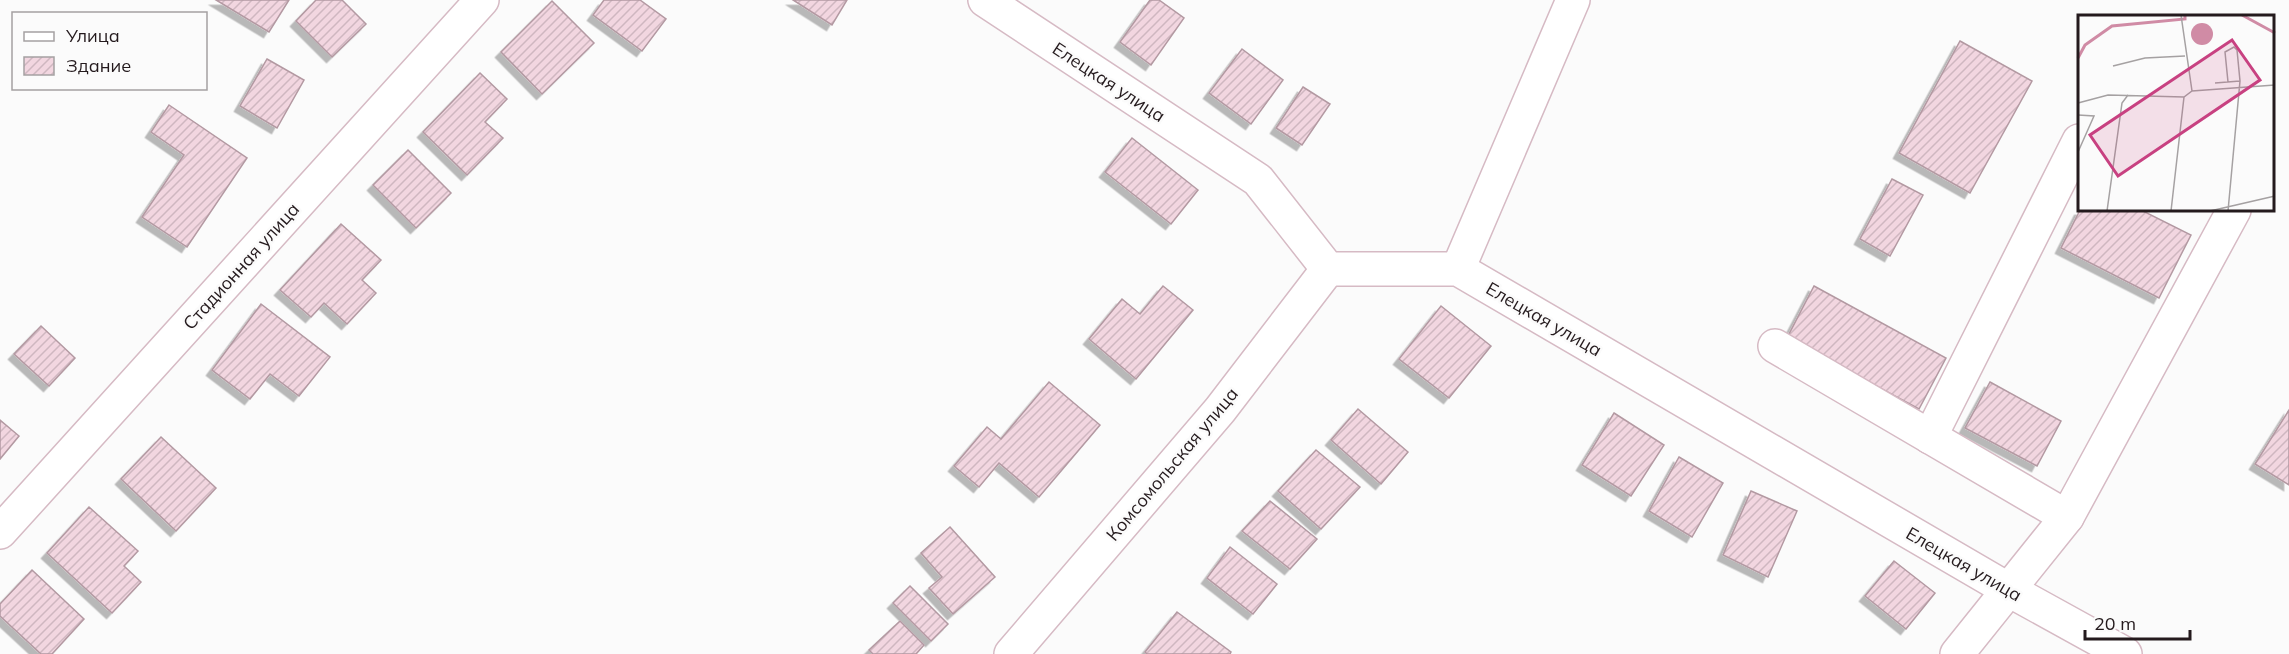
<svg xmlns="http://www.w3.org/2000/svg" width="2289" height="654" font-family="Mulish,sans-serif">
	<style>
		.building { fill: url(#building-hatch); stroke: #b399a2; stroke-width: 1.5; filter: url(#shadow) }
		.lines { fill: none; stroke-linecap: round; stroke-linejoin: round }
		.minor-casing { stroke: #d6bac4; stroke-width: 36 }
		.minor { stroke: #fff; stroke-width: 33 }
		.labels { text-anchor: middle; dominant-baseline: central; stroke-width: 5; stroke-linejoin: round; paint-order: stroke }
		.street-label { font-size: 18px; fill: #241a1d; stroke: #fbfbfb }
		.inset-river { fill: none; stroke: #d08ba5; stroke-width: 3 }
		.inset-road { fill: none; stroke: #a5a1a2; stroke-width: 1.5 }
		.view { fill: #c84181; fill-opacity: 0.15; stroke: #c84181; stroke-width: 3 }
		.inset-edge { fill: none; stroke: #241a1d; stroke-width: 3 }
	</style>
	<defs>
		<pattern id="building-hatch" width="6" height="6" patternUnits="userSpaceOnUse" patternTransform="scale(1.5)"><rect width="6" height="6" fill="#f2d6e0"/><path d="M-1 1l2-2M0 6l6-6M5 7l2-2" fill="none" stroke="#cfb7c0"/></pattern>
		<filter id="shadow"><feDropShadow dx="-5.5" dy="5.5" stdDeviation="0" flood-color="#0004"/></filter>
	</defs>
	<rect width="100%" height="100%" fill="#fbfbfb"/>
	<g class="building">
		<polygon points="216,0 289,0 269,32"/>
		<polygon points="316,0 342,0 366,24 332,57 296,21"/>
		<polygon points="604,0 640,0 666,19 642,51 593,15"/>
		<polygon points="793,0 847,0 832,25"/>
		<polygon points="1150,0 1159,0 1184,18 1151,65 1120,42"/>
		<polygon points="552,1 594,43 542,94 501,52"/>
		<polygon points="1960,41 2032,81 1970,193 1899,153"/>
		<polygon points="1242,49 1283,80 1251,124 1209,93"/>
		<polygon points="267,59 304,80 277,128 240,106"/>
		<polygon points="480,73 507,99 485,122 503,138 467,175 423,132"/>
		<polygon points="1303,87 1330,104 1302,145 1276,128"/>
		<polygon points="169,105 247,158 187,247 142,217 184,155 151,132"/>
		<polygon points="1132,138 1198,190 1171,224 1105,172"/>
		<polygon points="408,150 451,193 416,228 373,185"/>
		<polygon points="1892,179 1923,195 1890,256 1860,239"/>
		<polygon points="2080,210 2141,210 2191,235 2159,298 2061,248"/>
		<polygon points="341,224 381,260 362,280 376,293 347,324 324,303 311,317 280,290"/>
		<polygon points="1163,286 1193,310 1136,379 1089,339 1122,299 1140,314"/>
		<polygon points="1814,286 1946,358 1919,409 1787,338"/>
		<polygon points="261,304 330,357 299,396 270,374 250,399 212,370"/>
		<polygon points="1441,306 1491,346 1449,398 1399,359"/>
		<polygon points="41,326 75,358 49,386 14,354"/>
		<polygon points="1049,382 1100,425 1039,497 999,463 979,487 954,466 987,427 1001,439"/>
		<polygon points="1990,382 2061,421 2037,466 1965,428"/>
		<polygon points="1358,409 1408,452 1381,484 1331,440"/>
		<polygon points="2289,410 2289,485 2255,464"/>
		<polygon points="1614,413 1664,445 1631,496 1582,465"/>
		<polygon points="0,420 19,436 0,459"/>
		<polygon points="161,437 216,488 176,531 121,479"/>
		<polygon points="1316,450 1360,487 1321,529 1278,491"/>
		<polygon points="1679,457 1723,483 1692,537 1649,511"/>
		<polygon points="1751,491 1797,511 1768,577 1723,555"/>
		<polygon points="1270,501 1317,539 1290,569 1242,531"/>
		<polygon points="89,507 138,551 124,566 141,582 112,613 47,553"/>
		<polygon points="950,527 995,577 953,614 929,588 942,577 921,553"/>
		<polygon points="1230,547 1277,584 1253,614 1207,578"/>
		<polygon points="1894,561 1935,593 1906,629 1865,596"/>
		<polygon points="32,570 84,619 52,654 41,654 0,616 0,604"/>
		<polygon points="910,586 948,624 931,641 893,603"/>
		<polygon points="1177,612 1231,652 1230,654 1147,654 1145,652"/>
		<polygon points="900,621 924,645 916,654 873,654 869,650"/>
	</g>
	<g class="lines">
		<defs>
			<g id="minor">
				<polyline points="985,0 1258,180 1328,269 1458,269 2009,590 2125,654"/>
				<polyline points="1458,269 1573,0"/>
				<polyline points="1775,346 2067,517"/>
				<polyline points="1930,437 2079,141"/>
				<polyline points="0,532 482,0"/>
				<polyline points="1011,654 1220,410 1328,269"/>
				<polyline points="1957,654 2067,517 2234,210"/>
			</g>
		</defs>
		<use href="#minor" class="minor-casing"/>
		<use href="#minor" class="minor"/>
	</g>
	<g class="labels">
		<g class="street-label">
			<text transform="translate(1109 82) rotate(33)">Елецкая улица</text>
			<text transform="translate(241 266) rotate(-48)">Стадионная улица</text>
			<text transform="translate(1544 319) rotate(30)">Елецкая улица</text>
			<text transform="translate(1172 464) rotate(-50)">Комсомольская улица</text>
			<text transform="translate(1964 564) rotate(30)">Елецкая улица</text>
		</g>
	</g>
	<g transform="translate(2078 15)">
		<rect width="196" height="196" fill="#fbfbfb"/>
		<path d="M113 19a11 11 0 1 1 22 0a11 11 0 1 1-22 0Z" fill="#d08ba5"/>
		<path class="inset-river" d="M164,0L197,18M0,43L7,30L34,11L107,4V0"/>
		<path class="inset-road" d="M103,0L114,76M35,51L67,43L107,41M137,68L162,66M0,88L30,80L106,82L114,76L197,70M0,100L16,101L0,137M29,196L44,88L50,80M93,196L106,82M132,196L197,181M150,196L162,66L159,35L156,32L147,37L150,67"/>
		<path class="view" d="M154,25L182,65L40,161L12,120Z"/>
		<rect width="196" height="196" class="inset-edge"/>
	</g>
	<rect x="12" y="12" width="195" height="78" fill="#fbfbfb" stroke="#a5a1a2" stroke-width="1.5"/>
	<rect x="24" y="32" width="30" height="9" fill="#ffffff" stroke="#a5a1a2" stroke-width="1.5"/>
	<text x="66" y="42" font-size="18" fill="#241a1d">Улица</text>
	<rect x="24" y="57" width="30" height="18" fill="url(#building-hatch)" stroke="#a5a1a2" stroke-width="1.5"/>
	<text x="66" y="72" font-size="18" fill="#241a1d">Здание</text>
	<path d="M2085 630v9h105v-9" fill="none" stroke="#241a1d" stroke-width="3"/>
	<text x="2094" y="630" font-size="18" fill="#241a1d" stroke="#fbfbfb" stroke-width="4.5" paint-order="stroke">20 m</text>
</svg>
